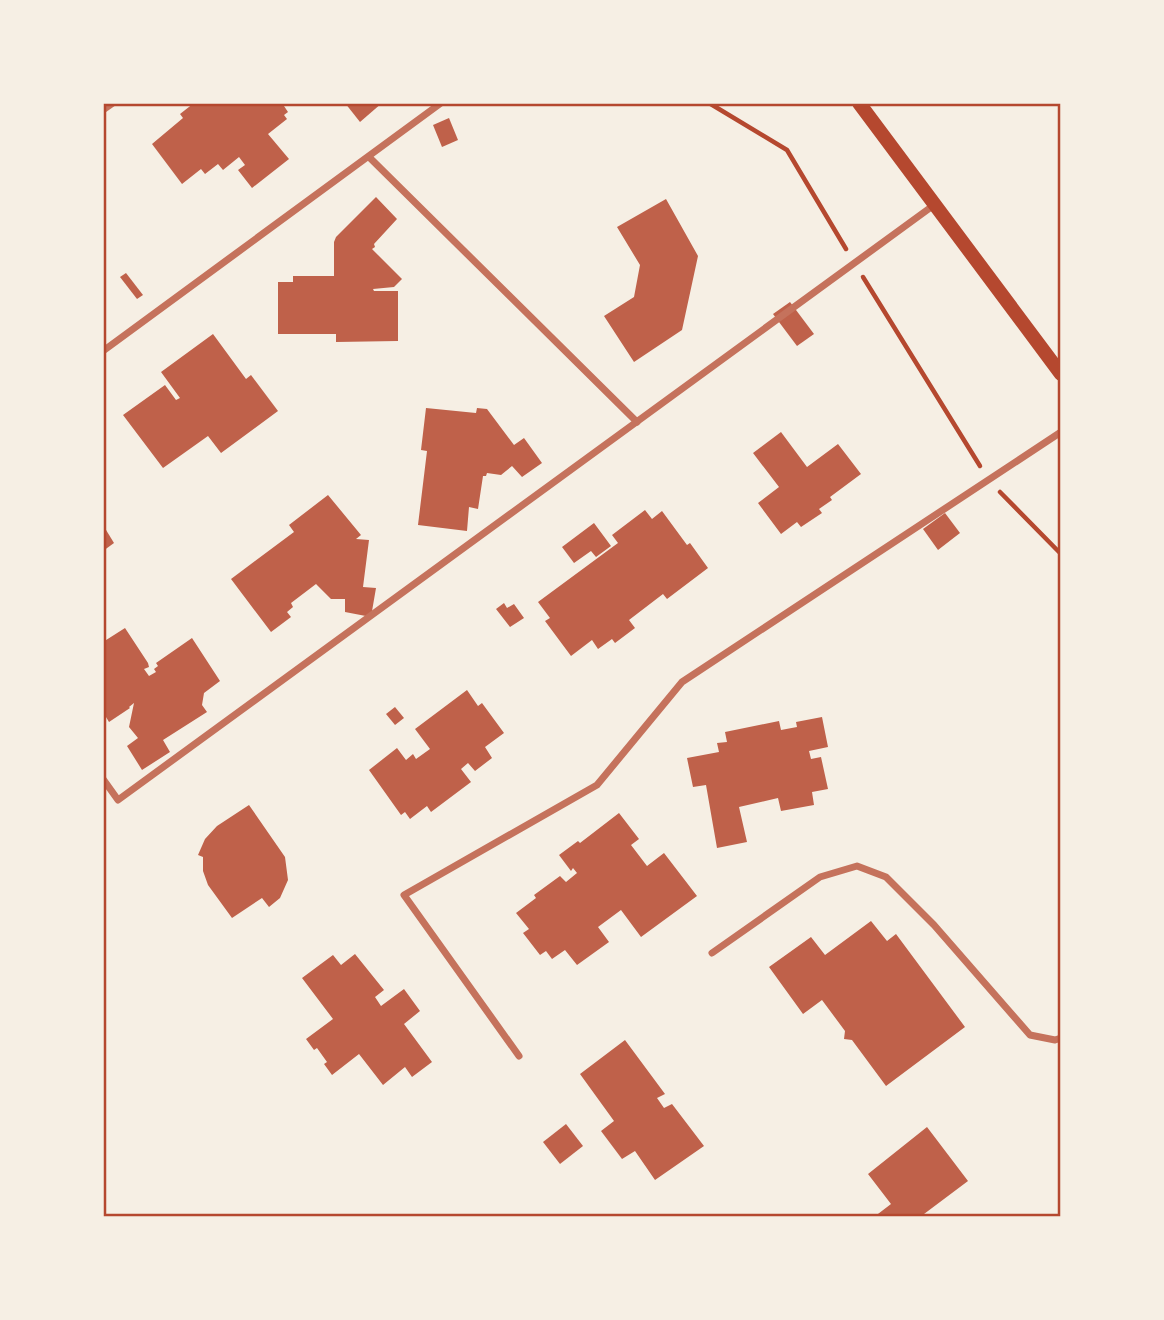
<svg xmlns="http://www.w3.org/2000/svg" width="1164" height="1320" font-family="Mulish,sans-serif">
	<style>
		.building { fill: #bf614a }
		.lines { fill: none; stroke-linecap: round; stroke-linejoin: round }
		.path { stroke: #b5482f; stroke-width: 4.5 }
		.minor { stroke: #c5725c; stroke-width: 7 }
		.secondary { stroke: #b5482f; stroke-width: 14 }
		.neatline { fill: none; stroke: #b5482f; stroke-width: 2.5 }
	</style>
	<rect width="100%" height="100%" fill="#f6efe4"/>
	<g class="building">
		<polygon points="194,103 282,103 288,112 284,115 287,119 268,134 289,159 252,188 238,170 245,165 239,157 223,170 218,164 205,174 201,169 182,184 152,144 183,118 180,114"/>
		<polygon points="345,103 382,103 360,122"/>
		<polygon points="449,118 458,140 442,147 433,125"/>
		<polygon points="376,197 397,219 374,244 375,247 372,249 402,279 394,287 373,289 374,291 398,291 398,341 336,342 336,334 278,334 278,282 293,282 293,276 334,276 334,242 336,237"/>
		<polygon points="666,199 698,256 682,330 634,362 604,316 634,297 640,265 617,227"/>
		<polygon points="126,273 143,295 137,299 120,277"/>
		<polygon points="790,302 814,334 797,346 773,314"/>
		<polygon points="213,334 246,379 251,375 278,411 221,453 208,436 163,468 123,415 165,385 176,400 180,398 161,372"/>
		<polygon points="426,408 476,413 477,408 487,409 514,445 524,438 542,463 522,477 512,466 501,475 487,473 486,476 483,476 478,509 469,507 467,531 418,525 427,451 421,450"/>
		<polygon points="781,432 807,467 838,444 861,474 830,497 832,500 819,509 822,513 801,527 797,522 781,534 758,503 779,487 753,453"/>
		<polygon points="328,495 361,535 356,539 369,540 363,587 376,588 371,617 345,612 345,599 331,599 316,584 291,603 293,607 287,612 291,617 271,632 231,579 294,532 289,525"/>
		<polygon points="645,510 652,519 662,511 687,545 690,543 708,568 667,599 663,594 629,620 635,628 615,643 612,639 598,649 592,640 571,656 545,621 550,618 538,602 618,543 612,535"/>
		<polygon points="945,513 960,533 938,550 923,529"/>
		<polygon points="594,523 611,546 596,557 591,551 574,563 562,547"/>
		<polygon points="103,525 114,543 103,551"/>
		<polygon points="504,603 507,608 514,604 524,618 510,627 496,609"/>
		<polygon points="125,628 148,663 149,667 144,669 149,676 156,672 154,669 158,666 156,663 192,638 220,681 204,693 202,705 207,712 163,740 170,752 142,770 127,746 138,738 129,727 134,703 129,707 130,708 109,722 103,712 103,642"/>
		<polygon points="467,690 478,706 482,703 504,733 485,747 492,758 475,771 468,763 461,769 471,782 431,812 427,806 410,819 405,812 401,815 369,770 397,748 406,760 413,754 416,759 430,749 415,729"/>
		<polygon points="395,707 404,718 395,725 386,714"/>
		<polygon points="822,717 828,747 809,751 811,759 821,757 828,789 812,792 814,805 781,811 778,798 739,807 747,842 717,848 706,785 693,787 687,758 719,752 717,743 727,742 725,732 779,721 781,730 797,727 796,722"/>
		<polygon points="249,805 285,857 288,880 280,898 269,907 262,898 232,918 208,885 203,871 203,857 198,855 205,839 217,826"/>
		<polygon points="619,813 639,839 631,845 647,866 664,853 697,896 641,937 621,910 598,927 609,942 577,965 565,950 552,959 546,951 540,955 523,933 529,929 516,913 536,898 534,895 560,876 566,882 577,873 573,868 571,871 559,855 578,841 580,843"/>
		<polygon points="871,921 887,941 896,934 965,1027 886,1086 852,1040 844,1039 845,1031 822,1000 803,1014 769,967 811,937 825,955"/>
		<polygon points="355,954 384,990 375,997 381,1006 404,989 420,1011 404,1024 432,1062 412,1077 405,1067 383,1085 359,1054 332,1075 324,1064 327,1062 317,1048 314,1050 306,1039 333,1019 302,978 333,955 341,965"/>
		<polygon points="625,1040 665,1094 657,1098 664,1108 672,1104 704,1146 655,1180 635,1151 622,1159 601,1131 614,1121 580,1074"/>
		<polygon points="566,1124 583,1146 560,1164 543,1142"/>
		<polygon points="927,1127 968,1181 920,1217 874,1217 891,1204 868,1174"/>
	</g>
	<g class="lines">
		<g class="path">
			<polyline points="709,103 787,150 846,249"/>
			<polyline points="863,277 980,466"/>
			<polyline points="1000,492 1061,554"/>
		</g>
		<g class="minor">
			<polyline points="103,110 113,103"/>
			<polyline points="369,157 637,422"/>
			<polyline points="103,351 441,103"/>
			<polyline points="103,779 118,800 934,205"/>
			<polyline points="712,953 820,877 857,866 886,877 934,925 1030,1035 1055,1040 1061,1038"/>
			<polyline points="519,1056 404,895 597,785 682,682 1061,432"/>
		</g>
		<polyline class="secondary" points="859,103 1061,374"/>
	</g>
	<rect width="1164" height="1320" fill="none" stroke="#f6efe4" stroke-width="210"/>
	<rect x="105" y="105" width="954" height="1110" class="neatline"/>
</svg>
